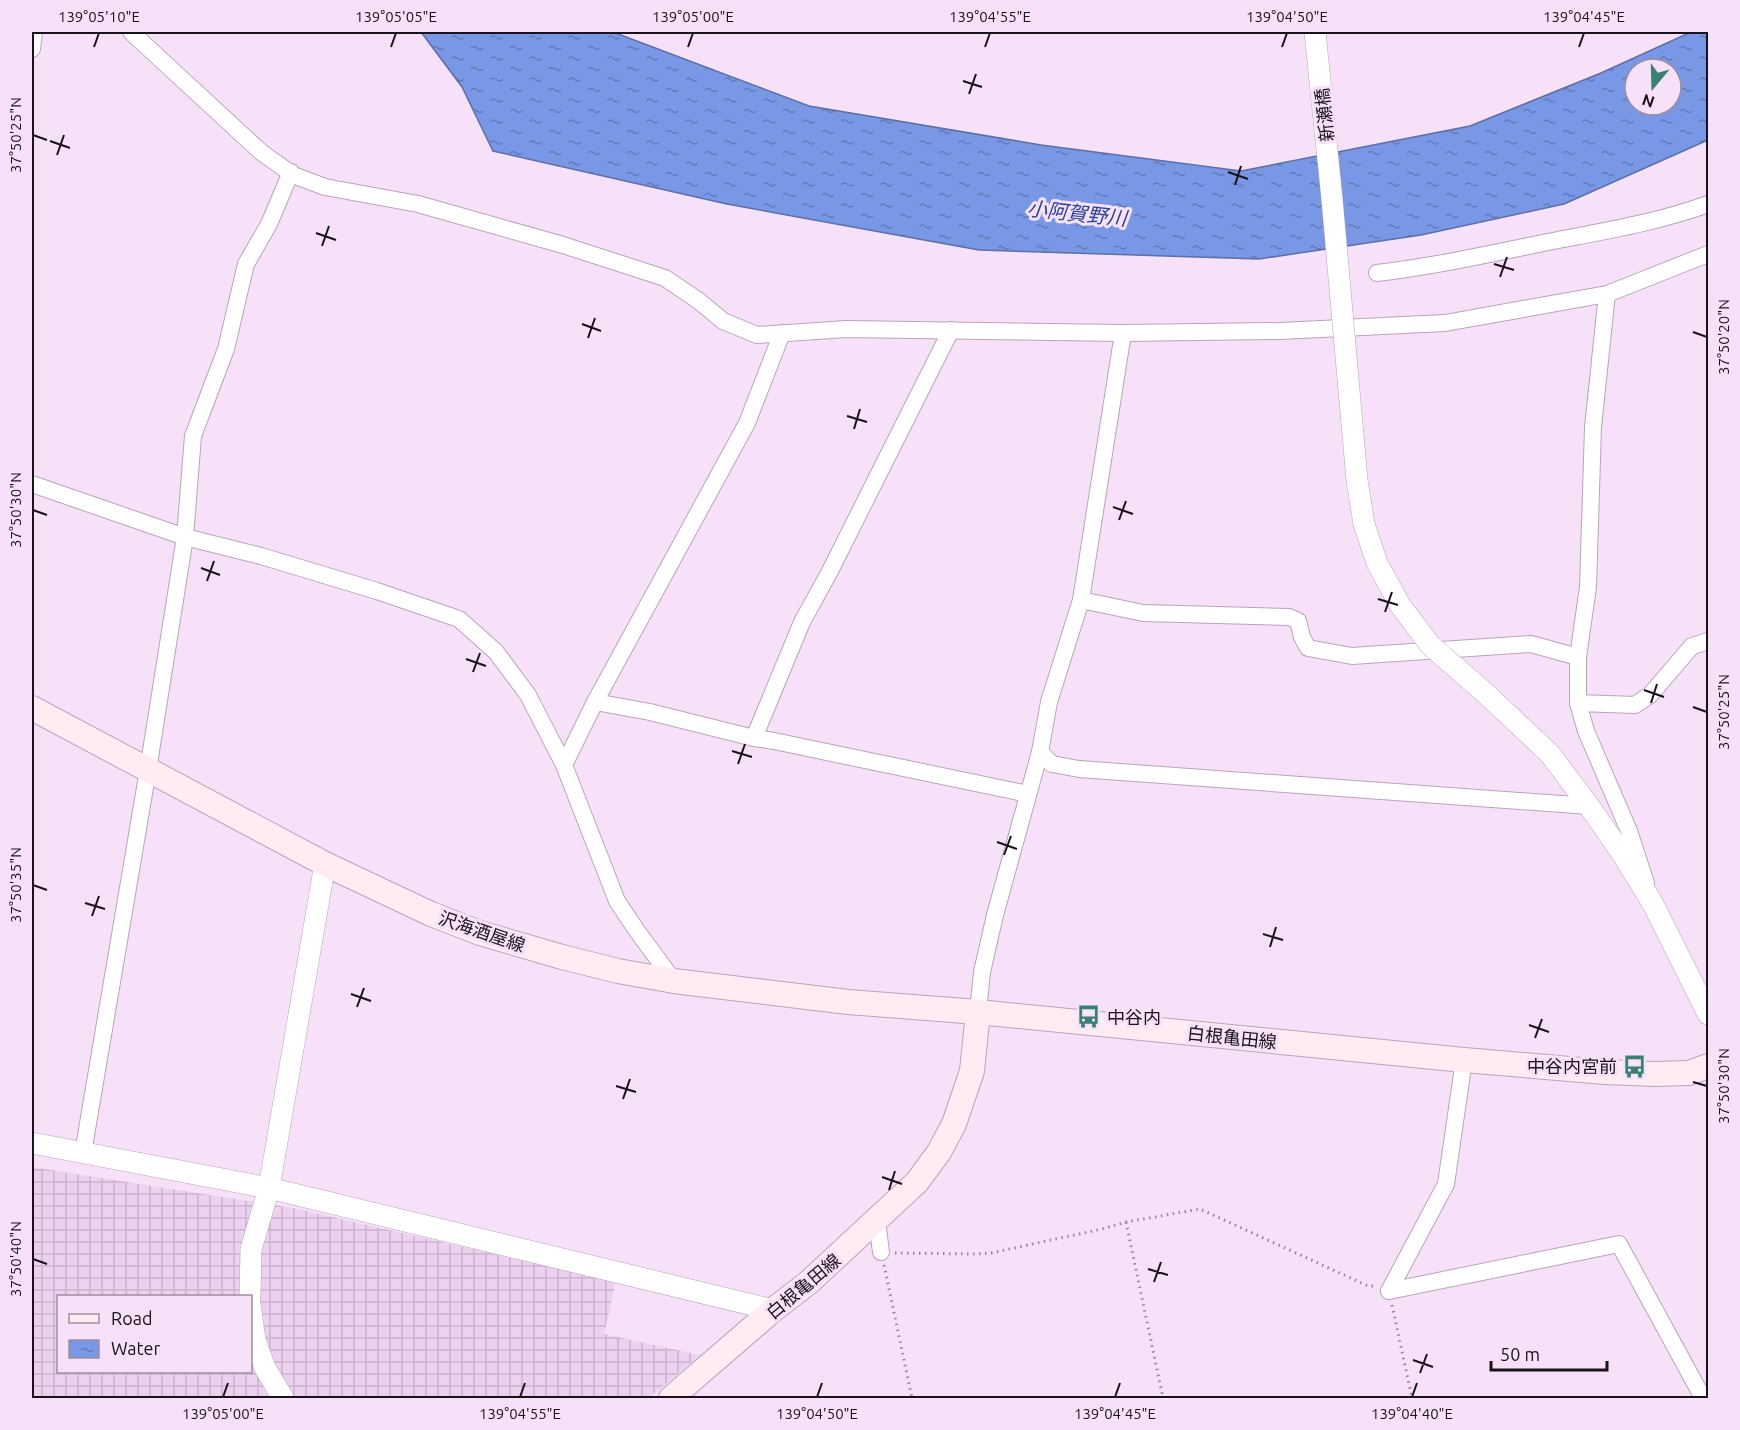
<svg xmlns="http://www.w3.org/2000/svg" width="1740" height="1430" font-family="Ubuntu,'Noto Sans JP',sans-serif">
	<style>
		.industrial { fill: url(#industrial-grid); fill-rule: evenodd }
		.water { fill: url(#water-ripples); stroke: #5c6fa7; stroke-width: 1.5; fill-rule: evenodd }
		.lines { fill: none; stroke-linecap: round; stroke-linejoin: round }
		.minor-casing { stroke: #b9a4bb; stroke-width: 18 }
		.tertiary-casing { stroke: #b9a4bb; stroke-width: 22 }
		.secondary-casing { stroke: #b9a4bb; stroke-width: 26 }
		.path { stroke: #968798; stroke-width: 3; stroke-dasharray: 1.5 4.5; stroke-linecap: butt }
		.minor { stroke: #fff; stroke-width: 16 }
		.tertiary { stroke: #fff; stroke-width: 21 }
		.secondary { stroke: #ffecf3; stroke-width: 24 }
		.tertiary-bridge-casing { stroke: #b9a4bb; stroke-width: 22; stroke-linecap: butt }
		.tertiary-bridge { stroke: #fff; stroke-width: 21 }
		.ticks { fill: none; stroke: #19121a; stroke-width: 2 }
		.labels { text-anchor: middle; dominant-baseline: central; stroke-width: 6; stroke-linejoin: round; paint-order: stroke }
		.street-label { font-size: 18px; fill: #19121a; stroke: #f7e1f9 }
		.poi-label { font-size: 18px; fill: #19121a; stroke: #f7e1f9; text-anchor: start }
		.water-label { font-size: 20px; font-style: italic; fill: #27429c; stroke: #f7e1f9 }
		.neatline { fill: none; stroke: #19121a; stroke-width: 2 }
		.ticks-label { font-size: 15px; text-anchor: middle; fill: #19121a }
	</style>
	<defs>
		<pattern id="industrial-grid" width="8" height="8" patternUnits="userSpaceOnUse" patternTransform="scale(1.5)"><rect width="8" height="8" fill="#edd2f0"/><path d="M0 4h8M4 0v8" fill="none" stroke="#cbb3cd"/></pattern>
		<pattern id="water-ripples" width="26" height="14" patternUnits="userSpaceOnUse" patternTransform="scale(1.5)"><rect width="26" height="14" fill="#7897e4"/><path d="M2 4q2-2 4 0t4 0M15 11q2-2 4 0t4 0" fill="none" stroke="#627ab8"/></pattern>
	</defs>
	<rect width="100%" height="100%" fill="#f7e1f9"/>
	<path class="industrial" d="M32,1167L293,1208L616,1282L604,1334L700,1355L649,1398H32ZM58,1296H250V1372H58Z"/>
	<path class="water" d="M421,32H613L809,106L1041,145L1241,171L1470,126L1601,73L1691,32H1708V140L1564,204L1421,235L1259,259L979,250L727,204L493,151L462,87ZM1635,69H1671V105H1635Z"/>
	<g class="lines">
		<defs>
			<g id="minor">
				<polyline points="131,32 261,152 293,175 325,187 418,204 563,245 665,278 699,301 723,321 757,335 846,329 1123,333 1280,331 1445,323 1607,294 1708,254"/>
				<polyline points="32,49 34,32"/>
				<path d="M1377,273C1436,266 1494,253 1553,241C1605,231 1659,222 1708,204"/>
				<polyline points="1607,294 1593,427 1588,587 1578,657 1578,703 1586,731 1629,831 1646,883"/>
				<polyline points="32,484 185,537 261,556 377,591 459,619 496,652 528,695 564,765 617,901 637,931 674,981"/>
				<polyline points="1081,600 1143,613 1289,617 1298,621 1302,637 1308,648 1352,656 1531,644 1578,657"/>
				<polyline points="595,702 650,712 754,738 774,741 1028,794"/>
				<polyline points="1578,703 1635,705 1650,695 1692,646 1708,641"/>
				<polyline points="754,738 802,622 829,573 951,330"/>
				<polyline points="1040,752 1052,764 1079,769 1589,806"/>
				<polyline points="564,765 595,702 747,423 782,333"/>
				<polyline points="978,1012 982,972 995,915 1040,752 1049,702 1081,600 1123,333"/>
				<polyline points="83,1153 148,770 185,537 193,436 226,349 246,264 269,224 291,172"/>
				<polyline points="877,1221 881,1252"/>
				<polyline points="1389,1291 1619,1244 1703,1398"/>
				<polyline points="1389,1291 1446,1184 1464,1060"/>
			</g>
			<g id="tertiary">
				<polyline points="1315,32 1332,199"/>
				<polyline points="1484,692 1550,754 1589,806 1621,852 1653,904 1708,1014"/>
				<polyline points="32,1143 269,1188 773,1310"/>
				<polyline points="250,1296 251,1249 269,1188 325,864"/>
				<polyline points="250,1304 255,1340 265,1368 283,1398"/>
			</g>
			<g id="secondary">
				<polyline points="32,708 325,864 431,914 480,933 562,957 618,971 674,981 848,1002 978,1012 1464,1060 1605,1072 1655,1074 1689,1073 1708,1066"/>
				<polyline points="671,1398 773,1310 808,1283 917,1182 939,1152 954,1124 972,1071 978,1012"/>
			</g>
		</defs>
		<use href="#minor" class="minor-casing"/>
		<use href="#tertiary" class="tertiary-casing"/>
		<use href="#secondary" class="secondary-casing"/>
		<g class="path">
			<polyline points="1126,1222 1163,1398"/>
			<polyline points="895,1253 976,1254 991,1253 1102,1229 1126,1222 1200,1209 1366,1285 1377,1287"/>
			<polyline points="884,1265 912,1398"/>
			<polyline points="1392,1305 1412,1398"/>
		</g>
		<use href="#minor" class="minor"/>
		<use href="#tertiary" class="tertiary"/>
		<use href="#secondary" class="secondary"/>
		<defs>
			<polyline id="tertiary-bridge" points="1332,199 1357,480 1364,524 1377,563 1400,605 1430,645 1484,692"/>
		</defs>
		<use href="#tertiary-bridge" class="tertiary-bridge-casing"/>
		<use href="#tertiary-bridge" class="tertiary-bridge"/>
	</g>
	<path class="ticks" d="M94,47L99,33M391,47L396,33M688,47L693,33M985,47L990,33M1282,47L1287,33M1579,47L1584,33M963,81L982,87M969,94L976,74M33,135L47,140M50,141L70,148M57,155L64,135M1228,172L1248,179M1235,185L1241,166M316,233L336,240M322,246L329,226M1494,264L1514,270M1500,277L1507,257M582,324L601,331M1693,332L1707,337M588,338L595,318M847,416L867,422M854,429L860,409M1113,507L1133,514M33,510L47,515M1119,520L1126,501M201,568L220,575M207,581L214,561M1378,599L1398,605M1385,612L1392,592M466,659L486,666M473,672L480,653M1644,690L1664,697M1651,703L1657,684M1693,707L1707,712M732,751L752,757M738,764L745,744M997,842L1017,849M1004,855L1011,836M33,885L47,890M85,903L105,909M92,916L99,896M1263,934L1283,940M1270,947L1276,927M351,994L371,1001M357,1007L364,988M1529,1025L1549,1032M1535,1038L1542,1019M1693,1082L1707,1086M616,1086L636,1092M623,1099L630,1079M882,1177L902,1184M889,1190L895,1171M33,1259L47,1264M1148,1269L1168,1275M1154,1282L1161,1262M1413,1360L1433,1367M1420,1373L1427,1354M223,1397L228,1383M520,1397L525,1383M817,1397L822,1383M1115,1397L1120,1383M1412,1397L1417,1383"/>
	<defs>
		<symbol id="bus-bare" viewBox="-9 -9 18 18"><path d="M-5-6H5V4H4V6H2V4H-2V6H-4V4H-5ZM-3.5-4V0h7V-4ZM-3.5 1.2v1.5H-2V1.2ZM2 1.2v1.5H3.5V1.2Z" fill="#3b8075" stroke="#f7e1f9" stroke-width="2.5" paint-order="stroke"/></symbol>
	</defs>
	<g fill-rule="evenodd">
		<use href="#bus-bare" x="1072" y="1000" width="33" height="33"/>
		<use href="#bus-bare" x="1618" y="1050" width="33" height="33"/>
	</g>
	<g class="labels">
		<g class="street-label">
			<text transform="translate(1324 115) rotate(-96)">新瀬橋</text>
			<text transform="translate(482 931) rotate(19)">沢海酒屋線</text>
			<text transform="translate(1232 1037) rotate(6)">白根亀田線</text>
			<text transform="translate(803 1286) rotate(-40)">白根亀田線</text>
		</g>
		<g class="poi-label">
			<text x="1107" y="1017">中谷内</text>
			<text x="1617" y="1066" text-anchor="end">中谷内宮前</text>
		</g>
		<g class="water-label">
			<text transform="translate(1077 213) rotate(6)">小阿賀野川</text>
		</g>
	</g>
	<rect width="1740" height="1430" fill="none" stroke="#f7e1f9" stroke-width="66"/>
	<rect x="57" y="1295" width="195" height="78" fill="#f7e1f9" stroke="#9e8ea0" stroke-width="1.5"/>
	<rect x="69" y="1314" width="30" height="9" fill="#ffecf3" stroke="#9e8ea0" stroke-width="1.5"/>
	<text x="111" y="1325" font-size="18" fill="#19121a">Road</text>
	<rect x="69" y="1340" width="30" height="18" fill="url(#water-ripples)" stroke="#9e8ea0" stroke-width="1.5"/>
	<text x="111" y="1355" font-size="18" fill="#19121a">Water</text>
	<g transform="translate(1653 87) rotate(199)"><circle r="28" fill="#f7e1f9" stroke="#9e8ea0" stroke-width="1.5"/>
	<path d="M0-4.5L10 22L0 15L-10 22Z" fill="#3b8075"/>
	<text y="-9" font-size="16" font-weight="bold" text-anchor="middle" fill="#19121a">N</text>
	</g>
	<path d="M1491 1361v9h116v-9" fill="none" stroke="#19121a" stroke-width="3"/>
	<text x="1500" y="1361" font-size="18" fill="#19121a" stroke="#f7e1f9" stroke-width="4.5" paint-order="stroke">50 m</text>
	<rect x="33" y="33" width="1674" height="1364" class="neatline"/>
	<g class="ticks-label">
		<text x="99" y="22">139°05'10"E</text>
		<text x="396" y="22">139°05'05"E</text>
		<text x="693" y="22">139°05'00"E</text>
		<text x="990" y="22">139°04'55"E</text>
		<text x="1287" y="22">139°04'50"E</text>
		<text x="1584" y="22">139°04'45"E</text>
		<text transform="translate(16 135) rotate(-90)" y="5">37°50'25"N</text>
		<text transform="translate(1724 337) rotate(-90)" y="5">37°50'20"N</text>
		<text transform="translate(16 510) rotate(-90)" y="5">37°50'30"N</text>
		<text transform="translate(1724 712) rotate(-90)" y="5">37°50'25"N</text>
		<text transform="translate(16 885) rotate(-90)" y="5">37°50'35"N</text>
		<text transform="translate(1724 1086) rotate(-90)" y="5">37°50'30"N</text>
		<text transform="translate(16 1259) rotate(-90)" y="5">37°50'40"N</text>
		<text x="223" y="1419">139°05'00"E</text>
		<text x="520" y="1419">139°04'55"E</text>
		<text x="817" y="1419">139°04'50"E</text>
		<text x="1115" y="1419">139°04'45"E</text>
		<text x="1412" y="1419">139°04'40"E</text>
	</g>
</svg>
